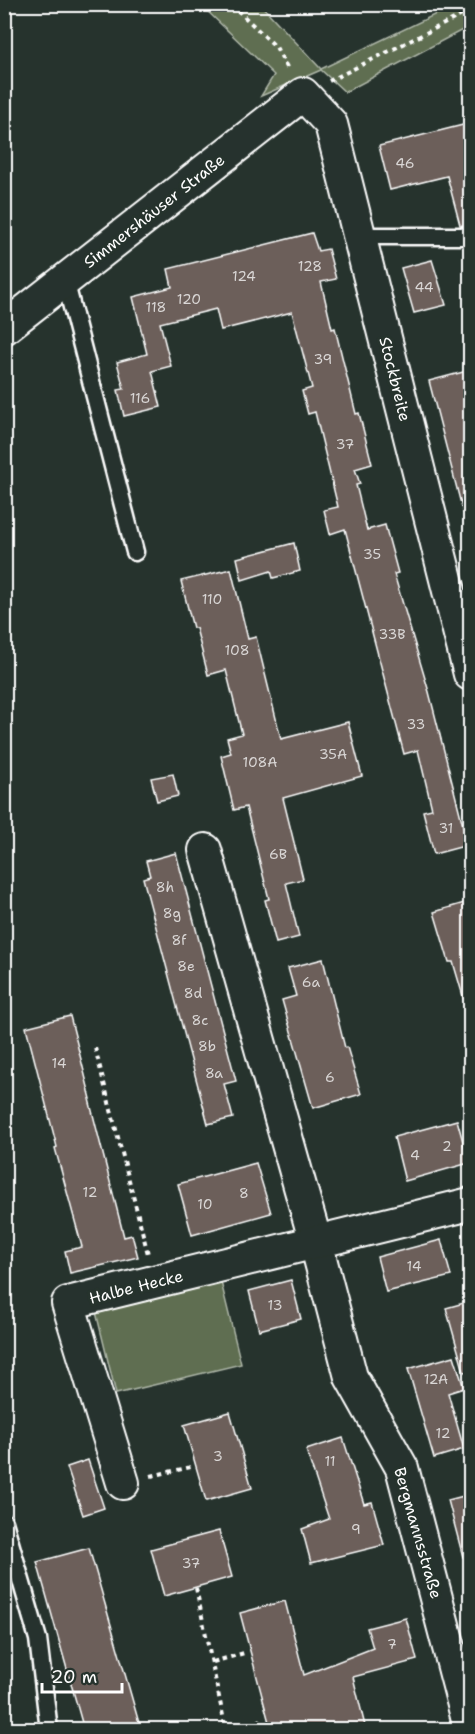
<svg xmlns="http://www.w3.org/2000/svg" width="475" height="1734" font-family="'Shantell Sans',sans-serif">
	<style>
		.green { fill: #5e6e51; stroke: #aeb6a8; stroke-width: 1.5 }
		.building { fill: #6c5f5a; stroke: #fff; stroke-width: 1.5 }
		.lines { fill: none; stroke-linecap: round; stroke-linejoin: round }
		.service-casing { stroke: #fff; stroke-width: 21 }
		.minor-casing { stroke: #fff; stroke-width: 36 }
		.path { stroke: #fff; stroke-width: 4; stroke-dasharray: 4.5 4.5; stroke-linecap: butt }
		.service { stroke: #26332d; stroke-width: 16 }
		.minor { stroke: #26332d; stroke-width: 32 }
		.labels { text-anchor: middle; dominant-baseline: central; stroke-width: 6; stroke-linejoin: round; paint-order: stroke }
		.number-label { font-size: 14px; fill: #dad7d6 }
		.street-label { font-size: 16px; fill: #fff; stroke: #26332d }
	</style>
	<rect width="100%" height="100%" fill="#26332d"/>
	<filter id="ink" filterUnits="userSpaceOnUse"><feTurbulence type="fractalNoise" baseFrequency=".0167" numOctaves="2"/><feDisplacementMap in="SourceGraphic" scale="12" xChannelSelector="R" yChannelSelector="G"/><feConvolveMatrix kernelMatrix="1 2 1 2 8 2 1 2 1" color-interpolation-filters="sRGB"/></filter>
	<g filter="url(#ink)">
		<g class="green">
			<polygon points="201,5 261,5 321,69 455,5 470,5 470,26 345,92 321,70 261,96 274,75"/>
			<polygon points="221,1282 241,1364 116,1394 96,1312"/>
		</g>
		<g class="building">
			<polygon points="471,123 471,226 460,225 447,176 390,190 379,146"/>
			<polygon points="312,233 318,251 328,249 336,279 321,282 332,329 335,328 356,414 359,413 372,464 355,469 360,484 356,485 367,530 385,525 398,573 394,574 429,692 468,845 434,854 423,811 432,809 418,750 404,754 345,529 330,534 324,510 338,507 315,412 308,414 302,391 312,388 292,312 221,330 216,309 160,323 171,366 152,371 161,407 124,416 118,390 124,389 117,362 147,354 133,297 172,287 168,269"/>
			<polygon points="432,260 446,305 414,313 401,268"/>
			<polygon points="471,370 471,511 463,512 429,381"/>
			<polygon points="294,543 300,571 273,578 271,571 242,580 237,558"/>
			<polygon points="231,569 248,639 256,637 281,739 348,722 362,776 283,798 303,879 286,883 299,937 276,943 265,900 269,899 246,807 234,810 221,756 231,753 227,738 242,734 226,670 208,675 196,628 193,628 181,581"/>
			<polygon points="173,774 178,796 157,801 151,778"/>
			<polygon points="176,853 236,1081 224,1084 233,1118 208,1124 143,878 150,876 146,861"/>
			<polygon points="471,901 471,1002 465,1003 453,962 449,962 434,912"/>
			<polygon points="323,959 345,1048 347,1047 361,1094 313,1108 282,1000 296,996 288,968"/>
			<polygon points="70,1016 91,1099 89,1099 124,1237 132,1235 138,1257 70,1273 65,1251 82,1247 55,1148 57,1147 26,1027"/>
			<polygon points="457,1120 469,1163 405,1181 394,1137"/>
			<polygon points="256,1163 271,1213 192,1235 178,1184"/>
			<polygon points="441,1240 451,1276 386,1292 377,1257"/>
			<polygon points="291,1280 301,1319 259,1330 249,1291"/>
			<polygon points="471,1301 471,1371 464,1372 446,1308"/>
			<polygon points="454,1356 464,1388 448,1393 464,1449 434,1458 408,1369"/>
			<polygon points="230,1412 252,1488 206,1501 184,1425"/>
			<polygon points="343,1438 364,1504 372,1502 384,1545 311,1563 302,1529 329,1519 306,1450"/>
			<polygon points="88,1460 104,1508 83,1515 67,1467"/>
			<polygon points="471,1494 471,1556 463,1557 448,1500"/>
			<polygon points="219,1531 232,1577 164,1596 151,1549"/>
			<polygon points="89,1548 141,1730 84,1730 37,1562"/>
			<polygon points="285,1601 304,1675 373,1648 367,1628 406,1618 417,1660 353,1677 366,1730 271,1730 240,1613"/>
		</g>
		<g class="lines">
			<defs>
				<g id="service">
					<polyline points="358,236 470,236"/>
					<polyline points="65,280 135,552"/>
					<polyline points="4,1522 38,1639 49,1730"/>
				</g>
				<g id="minor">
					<polyline points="4,328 303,94 331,124 470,674"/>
					<polyline points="205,850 316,1243 351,1377 402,1468 470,1728"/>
					<polyline points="123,1483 68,1303 470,1204"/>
				</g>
			</defs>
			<use href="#service" class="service-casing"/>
			<use href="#minor" class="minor-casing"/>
			<g class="path">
				<polyline points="231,4 276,47 289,71"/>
				<polyline points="329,81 470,11"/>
				<polyline points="95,1048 148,1254"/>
				<polyline points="151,1476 191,1467"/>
				<polyline points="196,1588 226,1730"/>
				<polyline points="213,1662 244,1653"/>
				<polyline points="243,1730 261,1720"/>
			</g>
			<use href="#service" class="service"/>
			<use href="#minor" class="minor"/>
		</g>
	</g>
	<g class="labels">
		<g class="number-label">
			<text x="405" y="163">46</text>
			<text x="310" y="266">128</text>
			<text x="244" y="276">124</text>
			<text x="424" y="287">44</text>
			<text x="189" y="299">120</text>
			<text x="156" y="307">118</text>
			<text x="323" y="359">39</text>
			<text x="140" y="398">116</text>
			<text x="345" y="444">37</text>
			<text x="372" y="554">35</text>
			<text x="212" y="599">110</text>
			<text x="392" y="634">33B</text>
			<text x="237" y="650">108</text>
			<text x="416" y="724">33</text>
			<text x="333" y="754">35A</text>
			<text x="260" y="762">108A</text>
			<text x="446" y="828">31</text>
			<text x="278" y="854">6B</text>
			<text x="165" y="887">8h</text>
			<text x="172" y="913">8g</text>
			<text x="179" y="940">8f</text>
			<text x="186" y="966">8e</text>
			<text x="311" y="982">6a</text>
			<text x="193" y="993">8d</text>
			<text x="200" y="1020">8c</text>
			<text x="207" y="1046">8b</text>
			<text x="59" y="1063">14</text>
			<text x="214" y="1073">8a</text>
			<text x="330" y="1077">6</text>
			<text x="447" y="1146">2</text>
			<text x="415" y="1155">4</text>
			<text x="90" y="1192">12</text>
			<text x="244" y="1193">8</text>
			<text x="205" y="1204">10</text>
			<text x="414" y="1266">14</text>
			<text x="275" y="1305">13</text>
			<text x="436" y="1379">12A</text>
			<text x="443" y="1433">12</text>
			<text x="218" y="1456">3</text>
			<text x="330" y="1461">11</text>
			<text x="356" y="1529">9</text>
			<text x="191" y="1563">37</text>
			<text x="392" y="1644">7</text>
		</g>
		<g class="street-label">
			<text transform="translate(154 211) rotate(-38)">Simmershäuser Straße</text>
			<text transform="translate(395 379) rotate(76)">Stockbreite</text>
			<text transform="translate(136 1287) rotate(-14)">Halbe Hecke</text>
			<text transform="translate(418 1533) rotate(74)">Bergmannsstraße</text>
		</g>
	</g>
	<rect width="475" height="1734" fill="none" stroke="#26332d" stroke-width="24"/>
	<rect x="12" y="12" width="451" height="1710" fill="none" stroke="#fff" stroke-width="2" filter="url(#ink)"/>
	<path d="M42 1683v9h80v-9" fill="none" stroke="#ffffff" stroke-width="3"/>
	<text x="51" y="1683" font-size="18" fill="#ffffff" stroke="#26332d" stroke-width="4.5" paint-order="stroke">20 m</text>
</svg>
